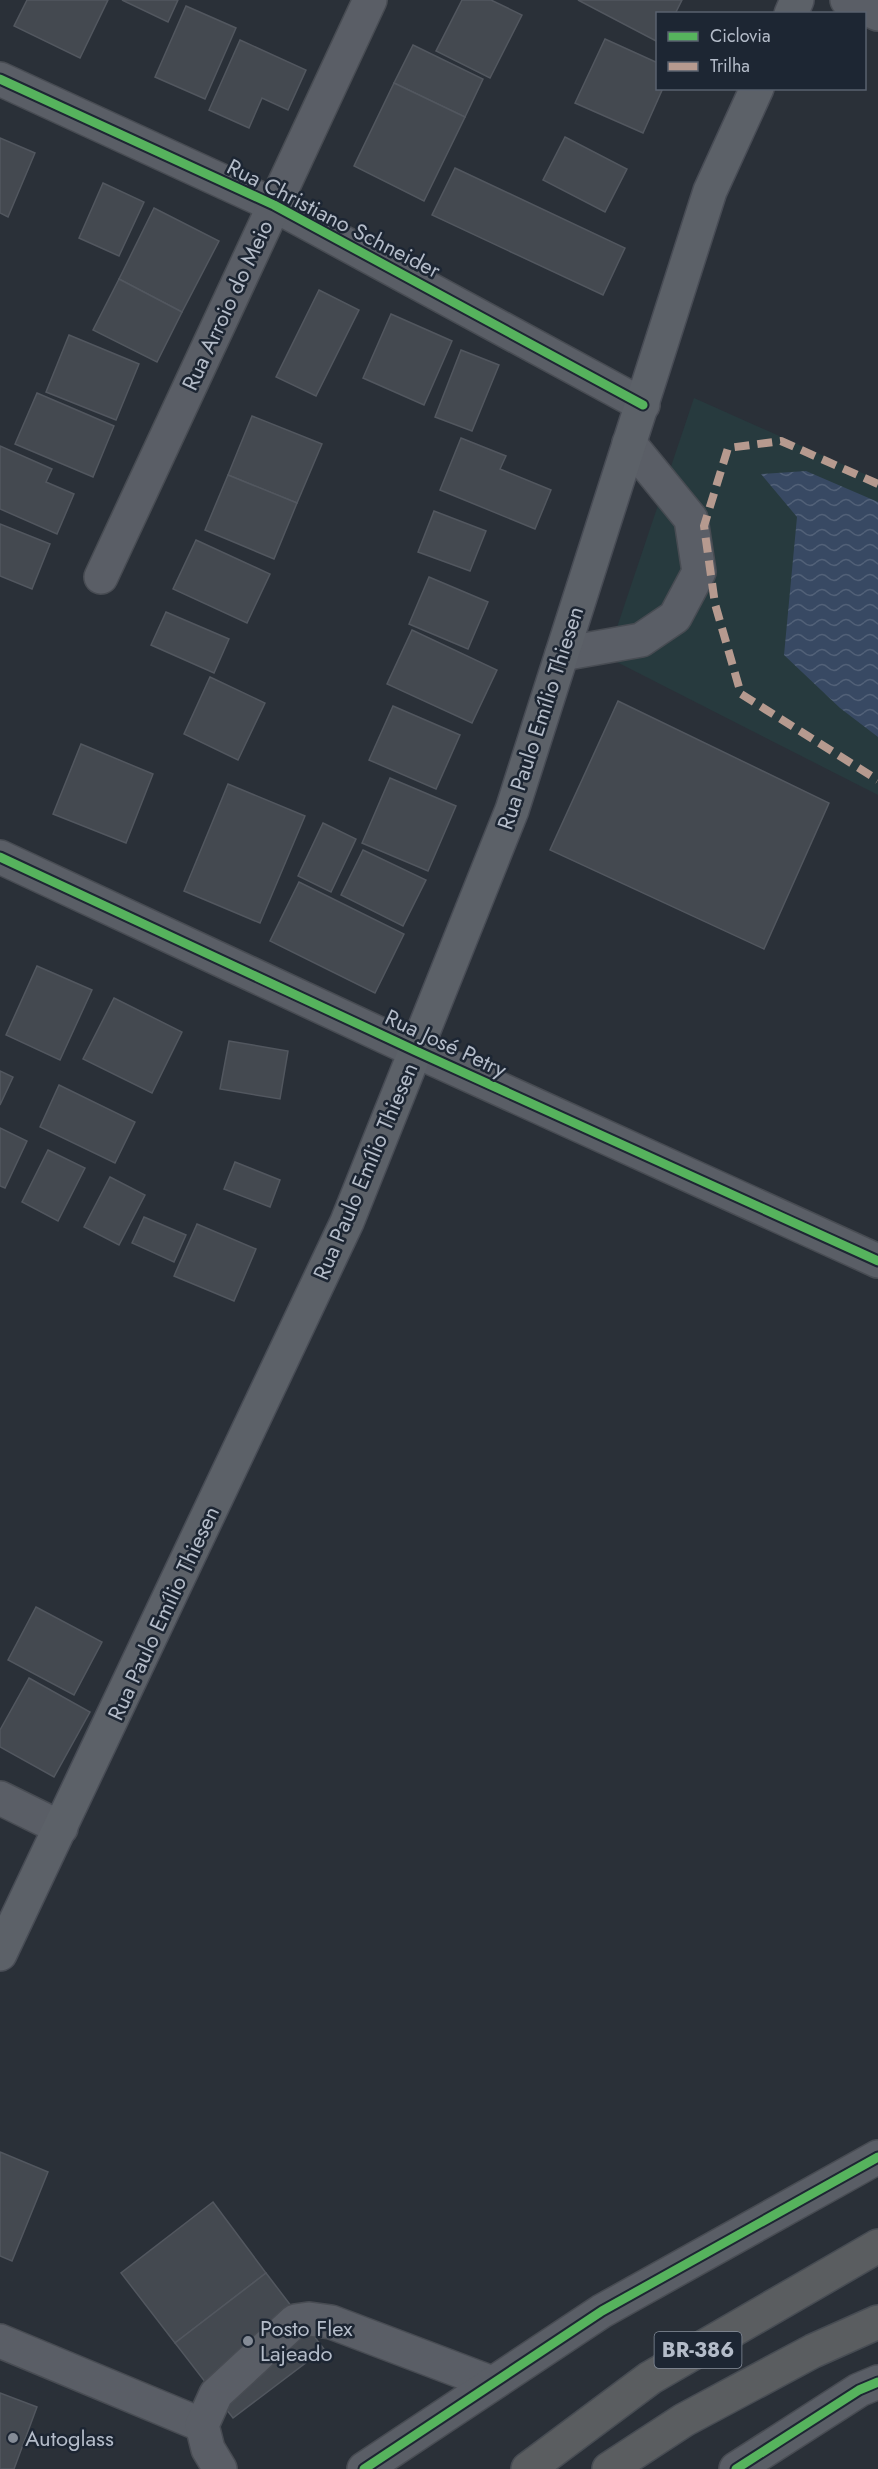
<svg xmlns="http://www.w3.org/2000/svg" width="878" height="2469" font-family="Jost,sans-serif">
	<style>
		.green { fill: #273a3e }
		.water { fill: url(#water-waves) }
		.building { fill: #444950; stroke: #52575f; stroke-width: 1.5 }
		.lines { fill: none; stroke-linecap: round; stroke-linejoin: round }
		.minor-casing { stroke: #484c53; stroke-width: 36 }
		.major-casing { stroke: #484c55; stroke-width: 36 }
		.highway-casing { stroke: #474c53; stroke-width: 36 }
		.minor { stroke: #5a5e66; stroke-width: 33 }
		.major { stroke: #5c6168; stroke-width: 33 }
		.highway { stroke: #5a5d60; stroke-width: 33 }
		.quiet { stroke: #b69a8f; stroke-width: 8; stroke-dasharray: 15 8; stroke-linecap: butt }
		.cycleway-casing { stroke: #1d2633; stroke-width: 13 }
		.cycleway { stroke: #56b35d; stroke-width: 9 }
		.poi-dot { fill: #848b96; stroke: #1d2633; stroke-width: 2 }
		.labels { text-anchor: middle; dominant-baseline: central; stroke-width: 5; stroke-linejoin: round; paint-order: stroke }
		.shield { fill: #1d2633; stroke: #878f9c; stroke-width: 1.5 }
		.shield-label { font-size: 21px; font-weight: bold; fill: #b4bcc9 }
		.street-label { font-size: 22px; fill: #b4bcc9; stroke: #1d2633 }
		.poi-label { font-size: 22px; fill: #b4bcc9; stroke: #1d2633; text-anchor: start }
	</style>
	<defs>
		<pattern id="water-waves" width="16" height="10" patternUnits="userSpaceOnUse" patternTransform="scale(1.5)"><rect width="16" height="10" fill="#384963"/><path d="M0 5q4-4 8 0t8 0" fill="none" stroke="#526178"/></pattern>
	</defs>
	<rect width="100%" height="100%" fill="#2a3038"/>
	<polygon class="green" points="694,398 878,480 878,795 607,657"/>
	<polygon class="water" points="806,471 878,502 878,737 840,708 784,655 797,517 761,474"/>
	<g class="building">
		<polygon points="27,0 108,0 80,58 14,26"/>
		<polygon points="122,0 178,0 168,22"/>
		<polygon points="462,0 491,0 522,15 490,78 436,51"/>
		<polygon points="578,0 682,0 675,14 658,14 658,42"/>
		<polygon points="186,6 236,28 205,99 155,77"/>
		<polygon points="605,39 658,63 658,88 663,88 643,133 575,103"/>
		<polygon points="240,40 306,70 288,110 262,98 249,128 209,110"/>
		<polygon points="413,45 483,79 465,117 394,83"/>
		<polygon points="394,83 465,117 424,201 354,166"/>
		<polygon points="565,137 627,169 605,212 543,180"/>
		<polygon points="0,138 35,153 8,217 0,213"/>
		<polygon points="455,168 625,248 603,295 432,215"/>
		<polygon points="103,183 144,202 119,256 79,238"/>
		<polygon points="154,208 219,241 182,312 119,279"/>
		<polygon points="119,279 182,312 157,362 93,330"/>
		<polygon points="319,290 359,310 316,396 276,377"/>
		<polygon points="391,314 452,341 424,405 363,378"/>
		<polygon points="69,335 139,364 116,420 46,392"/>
		<polygon points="461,350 499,365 472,431 435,417"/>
		<polygon points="37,393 114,426 93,477 15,444"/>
		<polygon points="252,416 322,444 297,503 228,475"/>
		<polygon points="461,438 506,456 500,469 551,490 535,529 440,490"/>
		<polygon points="0,446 52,469 46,482 74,494 57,534 0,509"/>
		<polygon points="228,475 297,503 274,559 205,530"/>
		<polygon points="434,511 486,531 470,571 418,552"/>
		<polygon points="0,524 50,544 32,589 0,576"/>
		<polygon points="196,540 270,574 247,623 173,589"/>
		<polygon points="429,577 488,602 468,649 409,624"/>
		<polygon points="166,612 229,639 214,673 151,645"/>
		<polygon points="412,630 497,670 472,723 387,684"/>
		<polygon points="210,677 265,703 238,760 184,734"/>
		<polygon points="618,701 829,803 764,949 550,850"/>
		<polygon points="393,706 460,735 436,789 369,760"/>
		<polygon points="81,744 153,774 126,843 53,814"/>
		<polygon points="390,778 456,806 428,871 362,843"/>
		<polygon points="228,784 305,816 260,923 184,891"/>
		<polygon points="323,823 356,839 331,892 298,876"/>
		<polygon points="363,850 426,880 403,926 341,895"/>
		<polygon points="299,882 404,934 375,993 270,941"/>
		<polygon points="37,966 92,990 60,1060 6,1035"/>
		<polygon points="114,998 182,1032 152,1093 83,1059"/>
		<polygon points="229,1041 288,1051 280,1099 220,1089"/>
		<polygon points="0,1071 13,1077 0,1105"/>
		<polygon points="59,1085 135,1122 115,1163 40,1127"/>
		<polygon points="0,1128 27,1141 5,1188 0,1186"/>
		<polygon points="48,1150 85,1168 58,1221 22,1202"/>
		<polygon points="235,1162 280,1180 270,1207 224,1189"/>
		<polygon points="110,1177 145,1195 119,1245 84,1227"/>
		<polygon points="144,1217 186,1235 174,1262 132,1243"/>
		<polygon points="197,1224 256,1249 234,1301 174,1276"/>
		<polygon points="36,1607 102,1642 74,1695 8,1660"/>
		<polygon points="29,1678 90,1712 54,1777 0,1747 0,1730"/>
		<polygon points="0,2152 48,2172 12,2261 0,2256"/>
		<polygon points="213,2202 266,2273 175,2343 121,2273"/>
		<polygon points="266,2273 324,2349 233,2418 175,2343"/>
		<polygon points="0,2393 37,2407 14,2469 0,2469"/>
	</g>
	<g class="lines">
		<defs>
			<g id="minor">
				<polyline points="847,0 878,14"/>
				<polyline points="0,79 274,205 643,405"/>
				<polyline points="101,577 370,0"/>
				<polyline points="562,654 641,640 675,617 699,572 691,519 629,443"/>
				<polyline points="0,857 416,1051 878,1261"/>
				<polyline points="0,1798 61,1828"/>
				<polyline points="0,2341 202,2425"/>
				<polyline points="220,2469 208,2449 202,2425 216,2394 295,2321 309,2319 331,2322 492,2383"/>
				<polyline points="364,2469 602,2311 878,2157"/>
				<polyline points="736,2469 859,2390 878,2382"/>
			</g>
			<g id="major">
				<polyline points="791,14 797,0"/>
				<polyline points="0,1954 347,1222 512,810 710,191 757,88"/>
			</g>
			<g id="highway">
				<polyline points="528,2469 650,2378 878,2246"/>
				<polyline points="609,2469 684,2420 813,2351 878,2322"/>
			</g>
		</defs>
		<use href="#minor" class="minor-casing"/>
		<use href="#major" class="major-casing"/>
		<use href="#highway" class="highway-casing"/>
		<use href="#minor" class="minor"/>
		<use href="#major" class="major"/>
		<use href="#highway" class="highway"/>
		<polyline class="quiet" points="878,484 781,441 728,448 704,526 715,604 741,694 878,780"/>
		<defs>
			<g id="cycleway">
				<polyline points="0,79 274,205 643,405"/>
				<polyline points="0,857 416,1051 878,1261"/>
				<polyline points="364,2469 602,2311 878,2157"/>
				<polyline points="736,2469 859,2390 878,2382"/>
			</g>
		</defs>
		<use href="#cycleway" class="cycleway-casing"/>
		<use href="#cycleway" class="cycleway"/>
	</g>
	<g class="poi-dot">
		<circle cx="248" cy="2341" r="6"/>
		<circle cx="13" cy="2438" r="6"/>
	</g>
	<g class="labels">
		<rect class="shield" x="654.5" y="2332" width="87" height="36" rx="4.5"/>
		<g class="shield-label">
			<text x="698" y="2350">BR-386</text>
		</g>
		<g class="street-label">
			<text transform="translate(334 218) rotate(27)">Rua Christiano Schneider</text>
			<text transform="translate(227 305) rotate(-65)">Rua Arroio do Meio</text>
			<text transform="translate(540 718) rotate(-72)">Rua Paulo Emílio Thiesen</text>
			<text transform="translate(446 1043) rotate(25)">Rua José Petry</text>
			<text transform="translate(365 1171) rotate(-67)">Rua Paulo Emílio Thiesen</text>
			<text transform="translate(163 1613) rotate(-65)">Rua Paulo Emílio Thiesen</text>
		</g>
		<g class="poi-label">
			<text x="260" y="2328">Posto Flex<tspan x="260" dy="25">Lajeado</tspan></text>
			<text x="25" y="2438">Autoglass</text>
		</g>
	</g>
	<rect x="656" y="12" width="210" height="78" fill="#1d2633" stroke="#59626f" stroke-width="1.5"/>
	<rect x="668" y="32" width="30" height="9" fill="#56b35d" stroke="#59626f" stroke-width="1.5"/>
	<text x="710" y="42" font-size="18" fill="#b4bcc9">Ciclovia</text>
	<rect x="668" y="62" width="30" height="9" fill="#b69a8f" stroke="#59626f" stroke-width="1.5"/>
	<text x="710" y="72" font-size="18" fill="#b4bcc9">Trilha</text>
</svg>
